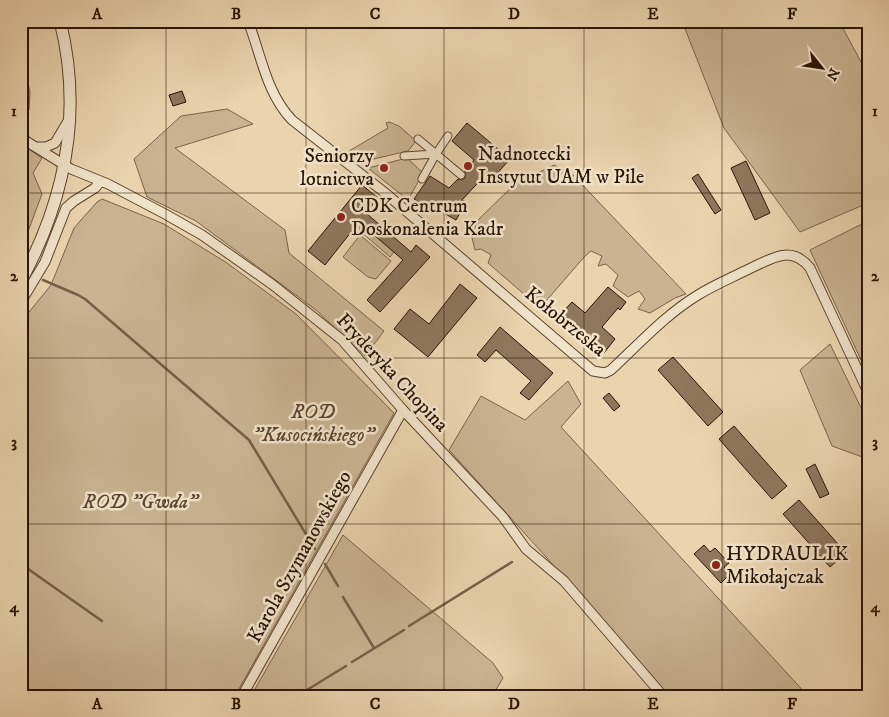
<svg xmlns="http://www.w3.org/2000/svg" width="889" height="717" font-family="'IM FELL DW Pica',serif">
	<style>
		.green { fill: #c9b391; stroke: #7a634b }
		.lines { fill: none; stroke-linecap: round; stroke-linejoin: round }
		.stream { stroke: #765f48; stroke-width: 2.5 }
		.building { fill: #8e775d; stroke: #2a1305 }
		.pedestrian-casing { stroke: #5a432f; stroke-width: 9 }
		.minor-casing { stroke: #5a432f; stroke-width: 11 }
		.tertiary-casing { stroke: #5a432f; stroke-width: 13 }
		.pedestrian { stroke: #f1e3ca; stroke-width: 7 }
		.minor { stroke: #f1e3ca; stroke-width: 9 }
		.tertiary { stroke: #f1e3ca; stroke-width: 11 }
		.grid { fill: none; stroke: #2a1305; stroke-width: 1; stroke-opacity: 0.55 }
		.poi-dot { fill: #8f2418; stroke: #f1e3ca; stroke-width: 2 }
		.labels { text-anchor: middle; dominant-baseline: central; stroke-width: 5; stroke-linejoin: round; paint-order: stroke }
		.poi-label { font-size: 20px; fill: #2a1305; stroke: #f1e3ca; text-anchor: start }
		.street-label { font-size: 20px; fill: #2a1305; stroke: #f1e3ca }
		.park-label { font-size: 20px; font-style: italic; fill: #5a432f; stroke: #f1e3ca }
		.neatline { fill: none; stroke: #2a1305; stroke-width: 2 }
		.grid-label { font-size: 16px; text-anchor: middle; font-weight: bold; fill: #2a1305 }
	</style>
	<rect width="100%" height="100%" fill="#ead4ae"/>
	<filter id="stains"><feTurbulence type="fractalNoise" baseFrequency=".004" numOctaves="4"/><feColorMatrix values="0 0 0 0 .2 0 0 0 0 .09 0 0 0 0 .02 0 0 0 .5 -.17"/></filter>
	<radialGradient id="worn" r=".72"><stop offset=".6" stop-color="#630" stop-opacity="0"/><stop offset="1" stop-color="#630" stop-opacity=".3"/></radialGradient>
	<g class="green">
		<polygon points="682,21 839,21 868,75 868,203 800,232 724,128"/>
		<polygon points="21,53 30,92 29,110 21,112"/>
		<polygon points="227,109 253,124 175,148 285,230 289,253 384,331 365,356 316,310 196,221 147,197 134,159 181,116"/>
		<polygon points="389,122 399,126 416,141 408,151 361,162 349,151 388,128 386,123"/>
		<polygon points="21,144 42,158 33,173 42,194 21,250"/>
		<polygon points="407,158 423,173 408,200 368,168"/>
		<polygon points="554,165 573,175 686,294 675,298 650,313 638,309 645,299 639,291 628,297 613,286 618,275 606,264 598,266 602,256 591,251 585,256 540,308 488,263 491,255 481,249 475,250 472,238 477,221 523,176 542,171"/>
		<polygon points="102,199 164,224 227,263 296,314 394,413 235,696 21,696 21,322 51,285 74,228 97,202"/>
		<polygon points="868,221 868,375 810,250"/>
		<polygon points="360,223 394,252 390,257 360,231"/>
		<polygon points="360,235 391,261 376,279 368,277 343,257"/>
		<polygon points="830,344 868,422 868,459 832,446 800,370"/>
		<polygon points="568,381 581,404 561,427 808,696 668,696 624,643 449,450 481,396 525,420"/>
		<polygon points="343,535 493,663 503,678 492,696 251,696"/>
	</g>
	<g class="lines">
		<g class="stream">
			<polyline points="43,280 78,295 85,299 249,440 315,549"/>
			<polyline points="21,564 102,621"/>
			<polyline points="325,564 338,586"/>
			<polyline points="343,597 374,648"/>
			<polyline points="409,626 512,562"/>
			<polyline points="352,662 404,630"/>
			<polyline points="297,696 346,666"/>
		</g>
	</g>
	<g class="building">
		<polygon points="182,91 186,102 173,106 169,95"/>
		<polygon points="467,123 510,159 494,177 488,172 462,200 466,202 456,220 435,208 433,210 414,199 430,176 449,188 458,179 462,180 465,178 465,171 474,160 452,141"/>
		<polygon points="746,161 770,213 755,220 731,168"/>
		<polygon points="698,174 721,210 715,214 692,178"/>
		<polygon points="362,185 378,198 366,213 411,252 416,245 430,257 380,312 367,300 403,260 359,222 325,265 308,251"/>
		<polygon points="460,284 477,298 428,357 394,329 410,309 429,324"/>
		<polygon points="608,287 626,302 620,310 618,308 602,327 615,339 604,353 560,315 572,302 585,313"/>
		<polygon points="500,327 553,373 529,400 520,393 531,381 496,350 485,362 477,355"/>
		<polygon points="673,357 723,412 708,426 658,370"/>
		<polygon points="609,393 620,406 614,411 603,398"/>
		<polygon points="734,426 787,486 772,499 719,439"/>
		<polygon points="815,464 829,494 820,498 806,469"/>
		<polygon points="799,500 846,553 830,567 783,514"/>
		<polygon points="704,545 710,552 715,548 729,563 724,567 730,574 721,583 694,554"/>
	</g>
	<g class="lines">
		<defs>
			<g id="pedestrian">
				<polyline points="418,139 461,175"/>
				<polyline points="404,156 436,154"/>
				<polyline points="422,179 436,154 448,136"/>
			</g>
			<g id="minor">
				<path d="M248,21C261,54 266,93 292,120L384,192L593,371L605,373L611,370C639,344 665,315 698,295C714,285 731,278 749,269C771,259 791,244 810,268L868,392"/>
				<polyline points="21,138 71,169 108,184 165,214 202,235 273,285 342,340 403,410 503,517 526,549 564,581 663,696"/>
				<polyline points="38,147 46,147 55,143 68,121"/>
				<polyline points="21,302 45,262 66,208 74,201 95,188 100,182"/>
				<polyline points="242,696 403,410"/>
			</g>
			<path id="tertiary" d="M21,281C65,200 83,112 60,21"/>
		</defs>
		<use href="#pedestrian" class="pedestrian-casing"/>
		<use href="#minor" class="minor-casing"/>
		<use href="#tertiary" class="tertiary-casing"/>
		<use href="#pedestrian" class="pedestrian"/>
		<use href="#minor" class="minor"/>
		<use href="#tertiary" class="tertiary"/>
	</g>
	<path class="grid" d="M166,21V696M306,21V696M444,21V696M584,21V696M722,21V696M21,193H868M21,358H868M21,524H868"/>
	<g class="poi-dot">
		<circle cx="468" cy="166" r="5"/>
		<circle cx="384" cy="168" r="5"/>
		<circle cx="341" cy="217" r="5"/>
		<circle cx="716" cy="565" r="5"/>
	</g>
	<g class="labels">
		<g class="poi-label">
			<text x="478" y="154">Nadnotecki<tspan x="478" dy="23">Instytut UAM w Pile</tspan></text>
			<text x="374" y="156" text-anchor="end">Seniorzy<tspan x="374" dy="23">lotnictwa</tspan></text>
			<text x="351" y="206">CDK Centrum<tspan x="351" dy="23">Doskonalenia Kadr</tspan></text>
			<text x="726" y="554">HYDRAULIK<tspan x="726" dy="23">Mikołajczak</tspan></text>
		</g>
		<g class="street-label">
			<text transform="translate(565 322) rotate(39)">Kołobrzeska</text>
			<text transform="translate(392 373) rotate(47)">Fryderyka Chopina</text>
			<text transform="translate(300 557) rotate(-61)">Karola Szymanowskiego</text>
		</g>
		<g class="park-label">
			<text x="313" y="412">ROD<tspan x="313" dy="23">"Kusocińskiego"</tspan></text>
			<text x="140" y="502">ROD "Gwda"</text>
		</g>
	</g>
	<rect width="889" height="717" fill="none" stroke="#ead4ae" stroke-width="55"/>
	<g transform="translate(822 68) rotate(120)" stroke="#f1e3ca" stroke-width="4" paint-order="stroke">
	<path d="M0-4L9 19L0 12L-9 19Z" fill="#2a1305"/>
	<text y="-8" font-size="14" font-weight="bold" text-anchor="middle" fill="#2a1305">N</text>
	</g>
	<rect x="28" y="28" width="834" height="662" class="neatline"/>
	<g class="grid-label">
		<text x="97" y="19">A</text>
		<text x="236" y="19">B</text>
		<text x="375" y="19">C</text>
		<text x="514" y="19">D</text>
		<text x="653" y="19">E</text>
		<text x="792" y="19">F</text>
		<text x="14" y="116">1</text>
		<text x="875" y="116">1</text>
		<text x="14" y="281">2</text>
		<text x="875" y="281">2</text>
		<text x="14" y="447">3</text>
		<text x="875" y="447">3</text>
		<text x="14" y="612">4</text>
		<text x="875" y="612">4</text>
		<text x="97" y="709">A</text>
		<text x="236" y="709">B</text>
		<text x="375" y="709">C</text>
		<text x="514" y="709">D</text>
		<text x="653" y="709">E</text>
		<text x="792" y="709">F</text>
	</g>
	<rect width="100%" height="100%" filter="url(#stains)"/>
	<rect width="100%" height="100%" fill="url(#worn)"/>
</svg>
